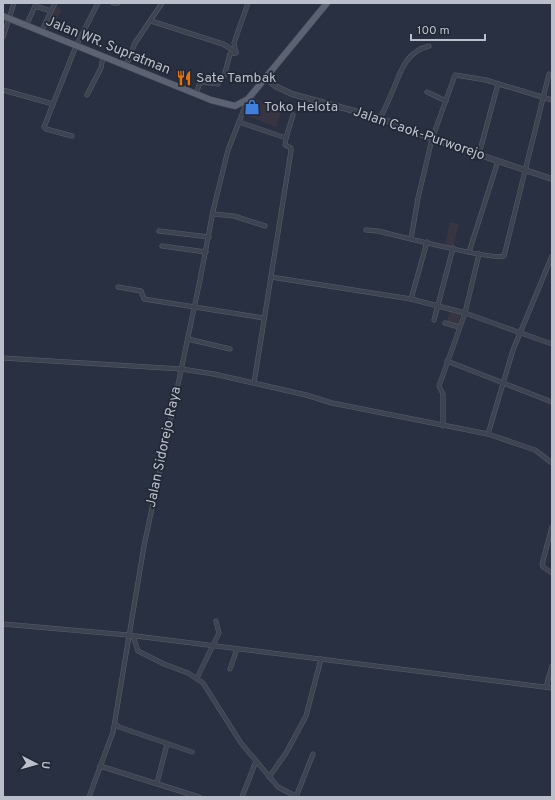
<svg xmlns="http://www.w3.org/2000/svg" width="555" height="800" font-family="Overpass,sans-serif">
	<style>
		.medical { fill: #383542 }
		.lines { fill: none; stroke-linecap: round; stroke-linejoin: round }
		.minor-casing { stroke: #585e6b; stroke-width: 5 }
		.tertiary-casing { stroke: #585e6b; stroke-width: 6 }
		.primary-casing { stroke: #474c5a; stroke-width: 7 }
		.minor { stroke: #3d4351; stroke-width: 4 }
		.tertiary { stroke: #3d4351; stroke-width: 5 }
		.primary { stroke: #5c6271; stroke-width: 6 }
		.labels { text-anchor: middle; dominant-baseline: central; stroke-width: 3.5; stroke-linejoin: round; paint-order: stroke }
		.street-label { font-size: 14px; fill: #babfcb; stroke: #222836 }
		.poi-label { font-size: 14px; fill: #babfcb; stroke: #222836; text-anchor: start }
	</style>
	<rect width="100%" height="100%" fill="#293041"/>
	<g class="medical">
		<polygon points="56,6 62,10 50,30 44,27"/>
		<polygon points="254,98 265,104 282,110 276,127 245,115"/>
		<polygon points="450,222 459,224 453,248 445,246"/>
		<polygon points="450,311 460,314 458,325 446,322"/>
	</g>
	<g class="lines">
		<defs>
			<g id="minor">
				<polyline points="113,3 118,3"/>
				<polyline points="151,21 223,44 236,52"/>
				<polyline points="26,26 35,6 51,11"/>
				<polyline points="41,32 55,3"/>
				<polyline points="3,37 14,3"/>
				<polyline points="126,66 135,43 162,3"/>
				<polyline points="3,90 53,104"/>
				<polyline points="427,92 446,101"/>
				<polyline points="196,94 199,85 202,82 218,84 224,76 230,54 236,53 234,43 248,3"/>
				<polyline points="87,95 101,68 103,57"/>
				<path d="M380,118C385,109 389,99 393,90C401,70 407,51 429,46"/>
				<polyline points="239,122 286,138 293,115"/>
				<polyline points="72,136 46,129 44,127 76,46 98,3"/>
				<polyline points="479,154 498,84"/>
				<polyline points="214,214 234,216 265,226"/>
				<path d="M366,230L378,231C395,235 494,261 504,256L549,74"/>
				<polyline points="159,231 209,237"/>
				<polyline points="411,239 418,198 432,139 455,75 486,80 552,100"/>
				<polyline points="427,242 411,299 465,313 552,344"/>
				<polyline points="162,246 206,252"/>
				<polyline points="469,252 498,161"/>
				<polyline points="271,277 411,299"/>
				<polyline points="118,287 141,291 144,299 264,318"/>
				<polyline points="434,320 453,248"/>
				<polyline points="445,323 459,327"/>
				<polyline points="188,339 230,349"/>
				<polyline points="3,358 181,369 214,374 306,395 332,403 488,434 513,350 552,256"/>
				<polyline points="447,361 552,402"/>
				<polyline points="254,383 291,151 291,148 285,145 286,138"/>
				<polyline points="443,426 443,394 439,386 465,313 479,254"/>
				<polyline points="488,434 535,450 552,463"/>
				<polyline points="552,527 542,564 543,567 552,573"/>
				<polyline points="3,624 128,635 552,688"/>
				<polyline points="133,636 138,651 164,664 188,673 203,683 241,743 278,787 297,797"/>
				<polyline points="230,669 237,649"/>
				<polyline points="197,678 219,633 216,621"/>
				<polyline points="546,687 552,666"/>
				<polyline points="115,724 119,727 192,752"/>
				<polyline points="100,766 199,797"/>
				<polyline points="269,777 286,753 306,716 321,659"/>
				<polyline points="157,783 167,744"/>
				<polyline points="89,797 113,732 144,546 200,280 213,211 228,150 248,99"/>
				<polyline points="242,797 256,761"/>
				<polyline points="296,797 313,754"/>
			</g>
			<polyline id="tertiary" points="265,77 275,86 292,94 380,118 432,139 552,179"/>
			<polyline id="primary" points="3,16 211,100 235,106 248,99 327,3"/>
		</defs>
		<use href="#minor" class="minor-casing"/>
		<use href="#tertiary" class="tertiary-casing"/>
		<use href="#primary" class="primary-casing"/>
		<use href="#minor" class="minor"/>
		<use href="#tertiary" class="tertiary"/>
		<use href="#primary" class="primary"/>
	</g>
	<defs>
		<symbol id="restaurant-bare" viewBox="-9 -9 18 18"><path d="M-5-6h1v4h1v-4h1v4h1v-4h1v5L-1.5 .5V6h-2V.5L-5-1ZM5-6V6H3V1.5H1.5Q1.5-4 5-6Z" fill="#e8710a" stroke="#222836" stroke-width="2.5" paint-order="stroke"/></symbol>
		<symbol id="shop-bare" viewBox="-9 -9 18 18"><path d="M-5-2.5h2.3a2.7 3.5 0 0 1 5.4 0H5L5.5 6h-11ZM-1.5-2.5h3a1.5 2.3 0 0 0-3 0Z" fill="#3f7fe0" stroke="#222836" stroke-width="2.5" paint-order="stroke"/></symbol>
	</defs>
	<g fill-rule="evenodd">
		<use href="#restaurant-bare" x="173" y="67" width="22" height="22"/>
		<use href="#shop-bare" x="241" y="96" width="22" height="22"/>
	</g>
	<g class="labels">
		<g class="street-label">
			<text transform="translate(108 46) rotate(22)">Jalan WR. Supratman</text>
			<text transform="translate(419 134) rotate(19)">Jalan Caok-Purworejo</text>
			<text transform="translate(164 447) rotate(-78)">Jalan Sidorejo Raya</text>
		</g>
		<g class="poi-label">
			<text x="196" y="78">Sate Tambak</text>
			<text x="264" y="107">Toko Helota</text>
		</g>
	</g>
	<rect width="555" height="800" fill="none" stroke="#babfcb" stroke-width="8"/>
	<g transform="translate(36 764) rotate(96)" stroke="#222836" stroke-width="3" paint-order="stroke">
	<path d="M0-3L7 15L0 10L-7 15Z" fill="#babfcb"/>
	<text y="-6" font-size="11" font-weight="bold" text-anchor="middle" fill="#babfcb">U</text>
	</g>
	<path d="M411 34v6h74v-6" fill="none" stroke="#babfcb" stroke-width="2"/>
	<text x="417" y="34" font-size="12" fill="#babfcb" stroke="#222836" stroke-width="3" paint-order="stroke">100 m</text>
</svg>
